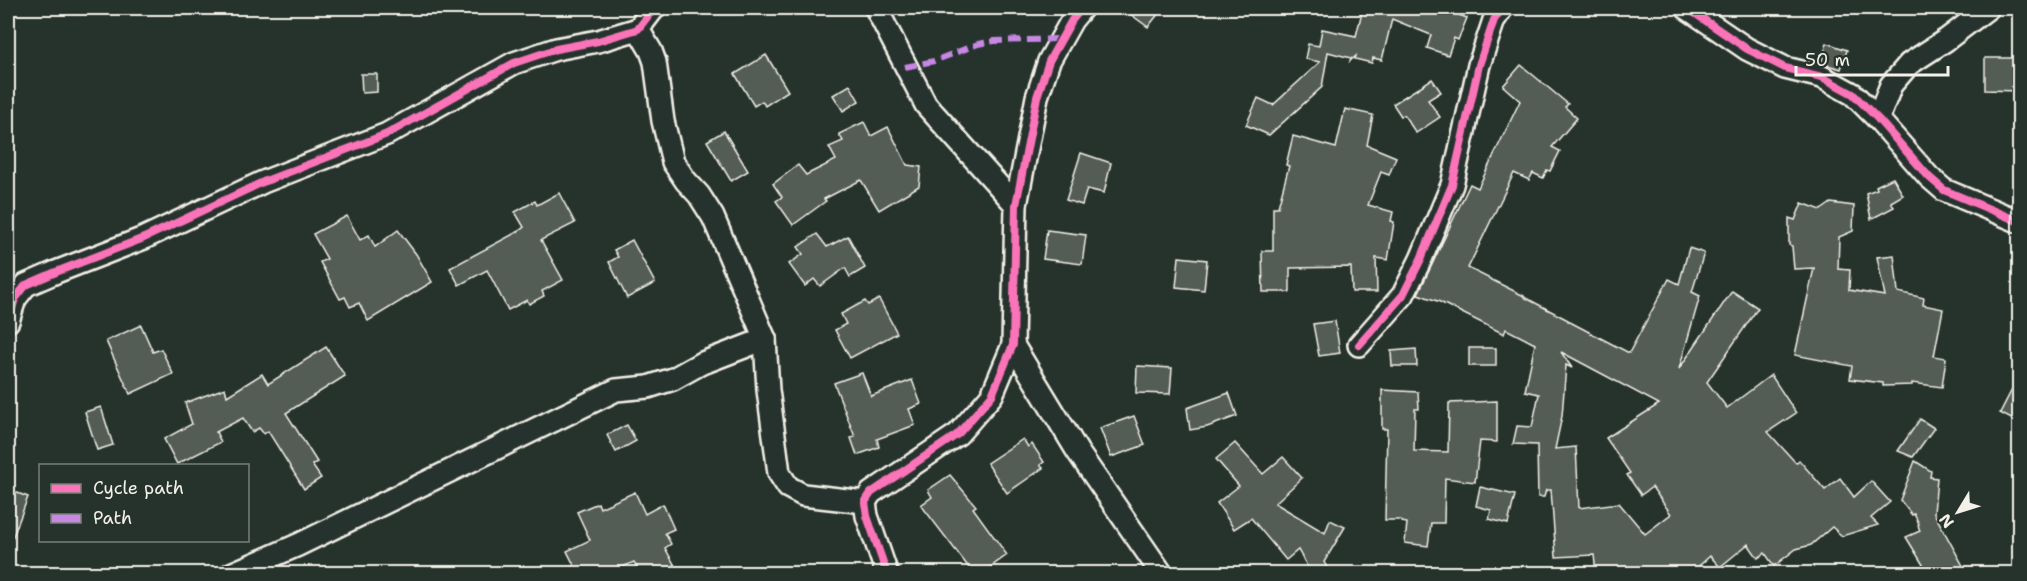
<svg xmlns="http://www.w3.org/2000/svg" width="2027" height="581" font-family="'Shantell Sans',sans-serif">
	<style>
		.building { fill: #525c55; stroke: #f4f1e8; stroke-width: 1.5; fill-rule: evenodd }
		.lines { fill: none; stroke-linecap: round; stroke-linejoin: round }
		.street-casing { stroke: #f4f1e8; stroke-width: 26 }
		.street { stroke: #26332d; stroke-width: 21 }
		.quiet { stroke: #c787e3; stroke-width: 6; stroke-dasharray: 12 6; stroke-linecap: butt }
		.cycleway-casing { stroke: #26332d; stroke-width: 11 }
		.cycleway { stroke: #fb73b8; stroke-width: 8 }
	</style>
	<rect width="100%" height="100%" fill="#26332d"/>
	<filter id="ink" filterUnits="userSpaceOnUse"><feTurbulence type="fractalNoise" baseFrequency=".0167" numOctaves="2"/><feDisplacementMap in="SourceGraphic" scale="12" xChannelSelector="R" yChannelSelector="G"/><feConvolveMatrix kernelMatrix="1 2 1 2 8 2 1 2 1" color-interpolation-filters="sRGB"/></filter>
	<g filter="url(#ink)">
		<g class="building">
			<polygon points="1122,8 1163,8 1148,27"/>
			<polygon points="1363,8 1440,8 1467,18 1458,40 1454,38 1448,55 1427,48 1431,35 1392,19 1382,60 1373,58 1372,63 1355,59 1356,56 1350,61 1351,58 1328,52 1322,87 1269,135 1246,125 1258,98 1273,105 1320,62 1305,59 1308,44 1319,46 1322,29 1356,36"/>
			<polygon points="1827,43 1847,50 1841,69 1821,63"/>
			<polygon points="766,55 788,91 765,106 762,101 754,106 735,74"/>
			<polygon points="1985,58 2019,58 2019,91 1985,90"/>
			<path d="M1521,65L1568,104L1565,107L1577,118L1552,147L1560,151L1550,171L1547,170L1543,178L1533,173L1529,180L1514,173L1468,268L1524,296V297L1568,320V321L1629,353L1669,279L1679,284L1689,248L1704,253L1692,292L1700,296L1679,369L1732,291L1758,308L1707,382L1727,408L1771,375L1796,413L1768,432L1796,463L1799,460L1825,490L1840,478L1854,497L1871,481L1890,502L1871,518L1878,525L1842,536L1832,527L1811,545L1796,549L1774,566L1765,553L1758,558L1748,544L1720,567L1710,556L1691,573H1596L1594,555L1556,557L1551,490H1546L1544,497H1538L1537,445L1513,444L1517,426L1532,427L1539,394L1525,391L1535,344L1506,329L1504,334L1440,302L1418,294L1470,184L1478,188L1520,101L1503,86ZM1561,352L1659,404L1606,438L1630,473L1627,475L1641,495L1652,487L1671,514L1645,534L1619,503L1579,508L1576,447L1555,449L1562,416L1566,365L1572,368Z"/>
			<polygon points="361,74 377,74 377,92 362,93"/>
			<polygon points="1432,79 1441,92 1428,100 1440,117 1416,133 1404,115 1401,116 1393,104"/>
			<polygon points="850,85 859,101 843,111 833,95"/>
			<polygon points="1345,109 1373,115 1367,145 1396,157 1389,175 1381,172 1368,205 1393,212 1391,221 1394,222 1388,260 1376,258 1377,292 1352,292 1351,267 1290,268 1290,292 1263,292 1262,251 1273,251 1273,207 1278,207 1289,166 1286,165 1293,136 1336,148"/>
			<polygon points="864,122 871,136 888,127 907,165 921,167 919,186 879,210 861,180 824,199 826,201 793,225 776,201 782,197 773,184 798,165 806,175 836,160 829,147 843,141 839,134"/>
			<polygon points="724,131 748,171 731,181 707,141"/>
			<polygon points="1081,153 1111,163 1104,193 1087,189 1082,205 1066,200"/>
			<polygon points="1893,178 1903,195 1891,202 1894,207 1871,219 1866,193 1877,189 1876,186"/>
			<polygon points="559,193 575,223 541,240 563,280 542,291 544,296 529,304 527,300 508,310 487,270 459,285 450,268 519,231 524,227 515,212 535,201 537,205"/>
			<polygon points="1802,203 1821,210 1831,203 1854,206 1853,231 1839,237 1838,269 1850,270 1849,290 1885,296 1877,257 1894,255 1898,292 1924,298 1923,305 1943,309 1934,356 1946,358 1942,387 1912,383 1912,385 1883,386 1883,383 1850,379 1852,366 1795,355 1814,268 1794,269 1792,246 1789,245 1789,218 1795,220"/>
			<polygon points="347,216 360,240 369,235 375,247 398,230 416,254 432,282 368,321 359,303 350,307 345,297 340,299 320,262 327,259 313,234"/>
			<polygon points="1047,230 1086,235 1082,264 1043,259"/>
			<polygon points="817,234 827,247 848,236 865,268 850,277 845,268 820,286 814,279 805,286 789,264 803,254 798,247"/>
			<polygon points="632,240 655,283 627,298 609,262 618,257 614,250"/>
			<polygon points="1179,257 1207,260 1204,290 1176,287"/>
			<polygon points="879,299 897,333 850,358 835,330 846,324 841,314 865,301 868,305"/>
			<polygon points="1335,321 1340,353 1319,356 1313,324"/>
			<polygon points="141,325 153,352 161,349 173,374 130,394 106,341"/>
			<polygon points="326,347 345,376 286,413 317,462 312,465 321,478 304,489 268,431 264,434 259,428 252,432 243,418 216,432 221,442 177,464 164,439 192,424 185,403 225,388 227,396 262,374 268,384"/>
			<rect x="1469" y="348" width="27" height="18"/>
			<polygon points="1416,349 1417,366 1392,366 1391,351"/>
			<polygon points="1137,366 1172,368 1170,394 1136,393"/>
			<polygon points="862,373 871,396 912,380 921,404 909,409 915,425 877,439 879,447 857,455 851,438 855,437 834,383"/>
			<polygon points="2019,376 2019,423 2000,413"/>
			<polygon points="1382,390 1418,392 1419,409 1415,409 1414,451 1448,452 1449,403 1497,401 1497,442 1480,441 1475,482 1445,478 1444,523 1431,523 1428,546 1405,543 1407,523 1402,522 1401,520 1385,520 1387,429 1382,429"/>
			<polygon points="1229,393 1237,416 1207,427 1190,430 1187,408"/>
			<polygon points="101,407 113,445 97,450 85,412"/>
			<polygon points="1134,416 1145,445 1111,457 1100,428"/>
			<polygon points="1920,419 1934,428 1913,457 1898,451"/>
			<polygon points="627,425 636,441 616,452 607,435"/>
			<polygon points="1023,439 1028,447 1032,444 1044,462 1040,465 1043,468 1007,493 987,463"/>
			<polygon points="1235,443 1263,474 1283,457 1302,478 1275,503 1325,533 1330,520 1345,527 1324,562 1330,573 1311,573 1298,550 1286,560 1251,518 1234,529 1217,503 1239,486 1216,459"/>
			<polygon points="1915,461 1931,471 1930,477 1937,478 1934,513 1967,573 1928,573 1906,537 1920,531 1918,525 1919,524 1914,514 1912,515 1900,500"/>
			<polygon points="950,475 976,506 973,508 1007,555 982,573 973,573 921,505 932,497 928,490"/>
			<polygon points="1480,487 1515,495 1508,524 1489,519 1491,510 1476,506"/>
			<polygon points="12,491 28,497 9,547 8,546 8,505"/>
			<polygon points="635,492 645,514 663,504 674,529 665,533 671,544 665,548 679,573 640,573 634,562 609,573 578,573 567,551 590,540 577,512 598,503 600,508"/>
		</g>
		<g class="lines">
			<defs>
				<g id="street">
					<polyline points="876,8 926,105 1016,205"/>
					<polyline points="1687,8 1747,49 1785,68 1822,77 1853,94 1878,119 1929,177 1944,190 2020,222"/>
					<polyline points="638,29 651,51 655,62 663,121 673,162 686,181 699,195 713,217 765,339 768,390 779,473 788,487 803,495 865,502"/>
					<polyline points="1878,119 1891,85 1909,64 1946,40 1988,8"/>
					<polyline points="8,321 15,299 26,285 56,272 144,238 263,182 387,134 514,63 556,49 598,41 638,29 654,8"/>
					<polyline points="1013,345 1078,452 1162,574"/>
					<polyline points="1359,345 1403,295 1421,259 1452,185 1479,65 1494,20 1502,8"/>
					<polyline points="231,574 298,545 616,390 648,387 673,379 700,364 765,339"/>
					<polyline points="887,574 867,516 865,502 871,493 958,434 992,395 1013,345 1016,205 1037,97 1049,61 1072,20 1082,8"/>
				</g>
			</defs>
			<use href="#street" class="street-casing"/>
			<use href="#street" class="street"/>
			<polyline class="quiet" points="905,67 934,61 978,44 994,41 1061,39"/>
			<defs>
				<g id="cycleway">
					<polyline points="1687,8 1747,49 1785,68 1822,77 1853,94 1878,119 1929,177 1944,190 2020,222"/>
					<polyline points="8,321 15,299 26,285 56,272 144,238 263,182 387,134 514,63 556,49 598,41 638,29 654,8"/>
					<polyline points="1359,345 1403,295 1421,259 1452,185 1479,65 1494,20 1502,8"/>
					<polyline points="887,574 867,516 865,502 871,493 958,434 992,395 1013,345 1016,205 1037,97 1049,61 1072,20 1082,8"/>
				</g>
			</defs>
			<use href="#cycleway" class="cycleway-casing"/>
			<use href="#cycleway" class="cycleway"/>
		</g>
	</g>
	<rect width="2027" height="581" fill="none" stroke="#26332d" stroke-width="30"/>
	<rect x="15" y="15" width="1997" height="551" fill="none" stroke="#f4f1e8" stroke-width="2" filter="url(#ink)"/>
	<rect x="39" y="464" width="210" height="78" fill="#26332d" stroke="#787f78" stroke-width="1.5"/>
	<rect x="51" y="484" width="30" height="9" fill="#fb73b8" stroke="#787f78" stroke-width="1.5"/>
	<text x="93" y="494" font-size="18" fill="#f4f1e8">Cycle path</text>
	<rect x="51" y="514" width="30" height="9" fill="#c787e3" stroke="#787f78" stroke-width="1.5"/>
	<text x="93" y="524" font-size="18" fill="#f4f1e8">Path</text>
	<g transform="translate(1958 512) rotate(232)" stroke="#26332d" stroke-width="4.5" paint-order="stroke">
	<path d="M0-4.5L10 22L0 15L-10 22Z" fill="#f4f1e8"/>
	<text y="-9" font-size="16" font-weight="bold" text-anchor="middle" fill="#f4f1e8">N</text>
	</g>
	<path d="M1796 66v9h152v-9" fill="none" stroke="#f4f1e8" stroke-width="3"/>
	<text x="1805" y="66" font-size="18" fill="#f4f1e8" stroke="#26332d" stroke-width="4.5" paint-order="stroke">50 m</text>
</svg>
